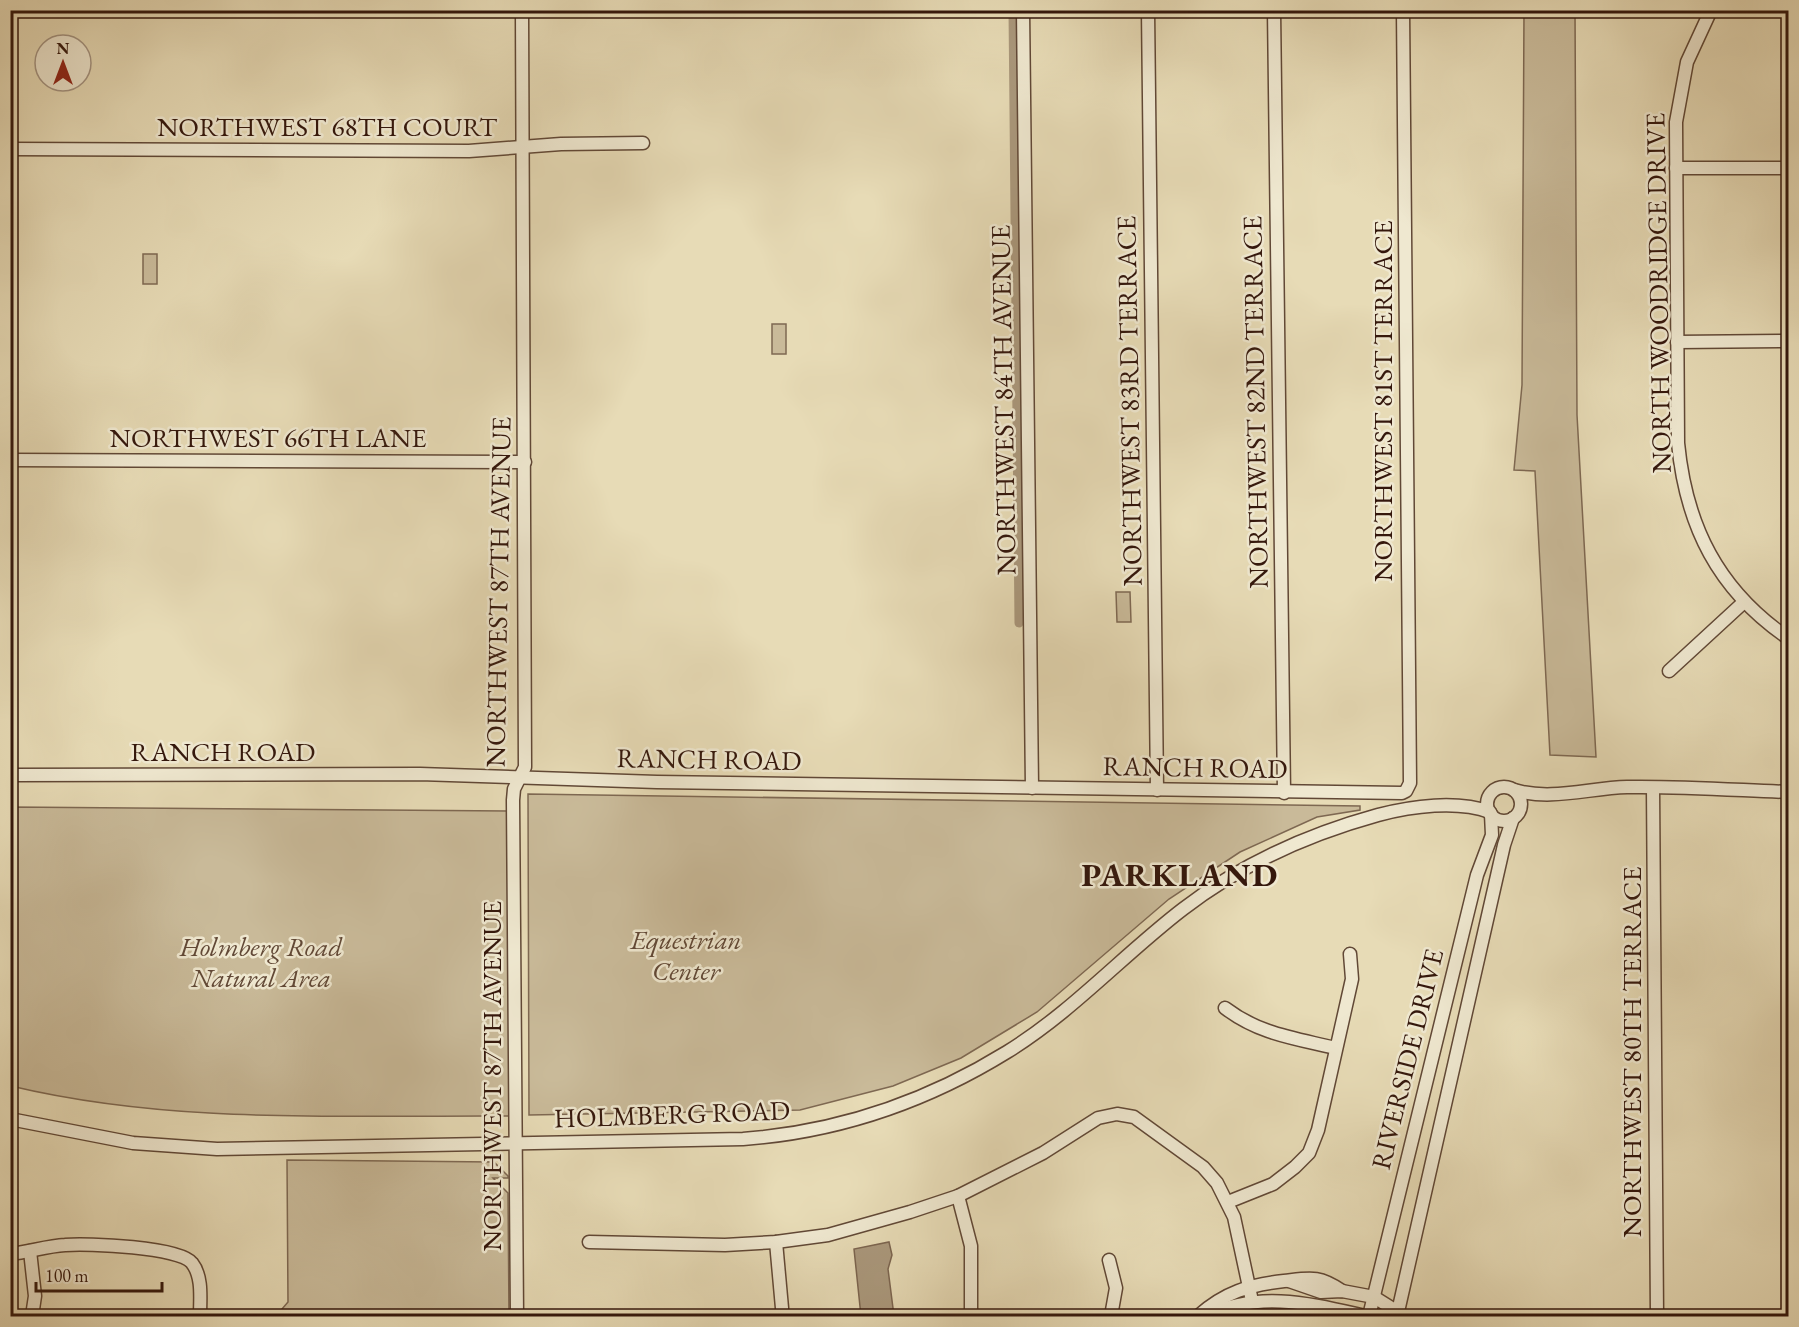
<svg xmlns="http://www.w3.org/2000/svg" width="1799" height="1327" font-family="'EB Garamond',serif">
	<style>
		.green { fill: #c9ba99; stroke: #7e6852; stroke-width: 1.5 }
		.water { fill: #aa987c; stroke: #7b644f; stroke-width: 1.5 }
		.lines { fill: none; stroke-linecap: round; stroke-linejoin: round }
		.canal { stroke: #aa987c; stroke-width: 9 }
		.minor-casing { stroke: #614836; stroke-width: 15 }
		.minor { stroke: #efe8d0; stroke-width: 12 }
		.labels { text-anchor: middle; dominant-baseline: central; stroke-width: 5; stroke-linejoin: round; paint-order: stroke }
		.street-label { font-size: 27px; fill: #34170c; stroke: #efe8d0 }
		.park-label { font-size: 27px; font-style: italic; fill: #614836; stroke: #efe8d0 }
		.district-label { font-size: 33px; font-weight: bold; letter-spacing: 1.5px; fill: #34170c; stroke: #efe8d0 }
	</style>
	<rect width="100%" height="100%" fill="#e7dbb6"/>
	<filter id="stains"><feTurbulence type="fractalNoise" baseFrequency=".00333" numOctaves="4"/><feColorMatrix values="0 0 0 0 .2 0 0 0 0 .09 0 0 0 0 .02 0 0 0 .5 -.17"/></filter>
	<radialGradient id="worn" r=".72"><stop offset=".6" stop-color="#630" stop-opacity="0"/><stop offset="1" stop-color="#630" stop-opacity=".3"/></radialGradient>
	<g class="green">
		<polygon points="1524,11 1575,11 1577,415 1596,757 1550,755 1535,471 1514,470 1522,385"/>
		<rect x="143" y="254" width="14" height="30"/>
		<rect x="772" y="324" width="14" height="30"/>
		<polygon points="1116,592 1130,592 1131,622 1117,622"/>
		<polygon points="528,794 1360,806 1360,810 1317,817 1240,852 1169,899 1037,1012 961,1058 893,1086 800,1110 529,1115"/>
		<path d="M10,807L508,811L511,1116C344,1115 174,1125 11,1086Z"/>
		<polygon points="287,1160 494,1162 508,1176 508,1178 493,1178 508,1193 509,1316 276,1316 288,1302"/>
	</g>
	<polygon class="water" points="889,1242 892,1255 888,1269 894,1316 861,1316 854,1249"/>
	<g class="lines">
		<polyline class="canal" points="1013,10 1019,623"/>
		<defs>
			<g id="minor">
				<polyline points="1023,10 1032,788"/>
				<polyline points="1148,10 1157,790"/>
				<polyline points="1274,10 1284,793"/>
				<path d="M1711,10L1687,62L1676,122L1678,443C1686,526 1718,590 1788,638"/>
				<polyline points="10,149 469,151 561,144 643,143"/>
				<polyline points="1676,168 1788,168"/>
				<polyline points="1677,342 1788,341"/>
				<polyline points="10,460 525,462"/>
				<polyline points="1669,671 1744,602"/>
				<polyline points="10,775 420,774 657,782 1402,793 1406,791 1410,783 1403,10"/>
				<circle cx="1504" cy="804" r="17"/>
				<polyline points="1653,788 1657,1316"/>
				<path d="M1514,790C1551,801 1589,788 1627,787C1681,786 1735,790 1788,792"/>
				<path d="M1225,1008C1259,1034 1294,1038 1335,1048"/>
				<path d="M10,1119L133,1143L217,1149L743,1139C838,1132 926,1102 1007,1052C1072,1012 1123,955 1183,909C1240,865 1309,834 1378,815C1412,806 1457,800 1490,812"/>
				<polyline points="958,1196 971,1246 971,1312 974,1316"/>
				<polyline points="1228,1202 1273,1184 1295,1167 1309,1153 1318,1130 1352,979 1350,954"/>
				<polyline points="589,1242 725,1245 776,1242 828,1235 910,1212 958,1196 1043,1153 1098,1118 1117,1114 1134,1117 1203,1167 1217,1183 1234,1217 1252,1301"/>
				<polyline points="776,1242 782,1308"/>
				<polyline points="30,1251 35,1296 32,1316"/>
				<path d="M10,1254C29,1252 47,1246 65,1245C88,1243 180,1247 192,1263C203,1277 200,1299 200,1316"/>
				<polyline points="1109,1260 1116,1288 1111,1316"/>
				<polyline points="1289,1281 1321,1292 1342,1291 1374,1297 1398,1312"/>
				<polyline points="517,1316 513,800 514,789 525,767 522,10"/>
				<path d="M1198,1316C1225,1292 1249,1285 1284,1281C1310,1278 1319,1275 1342,1291"/>
				<path d="M1207,1316C1259,1290 1311,1304 1365,1316"/>
				<polyline points="1369,1316 1477,875 1492,835 1491,814"/>
				<polyline points="1397,1316 1504,845 1513,818"/>
			</g>
		</defs>
		<use href="#minor" class="minor-casing"/>
		<use href="#minor" class="minor"/>
	</g>
	<g class="labels">
		<g class="street-label">
			<text x="327" y="126">NORTHWEST 68TH COURT</text>
			<text transform="translate(1658 293) rotate(-91)">NORTH WOODRIDGE DRIVE</text>
			<text transform="translate(1003 400) rotate(-91)">NORTHWEST 84TH AVENUE</text>
			<text transform="translate(1129 401) rotate(-91)">NORTHWEST 83RD TERRACE</text>
			<text transform="translate(1382 401) rotate(-90)">NORTHWEST 81ST TERRACE</text>
			<text transform="translate(1255 402) rotate(-91)">NORTHWEST 82ND TERRACE</text>
			<text x="268" y="437">NORTHWEST 66TH LANE</text>
			<text transform="translate(498 592) rotate(-89)">NORTHWEST 87TH AVENUE</text>
			<text x="223" y="751">RANCH ROAD</text>
			<text transform="translate(709 759) rotate(1)">RANCH ROAD</text>
			<text transform="translate(1195 767) rotate(1)">RANCH ROAD</text>
			<text transform="translate(1631 1052) rotate(-90)">NORTHWEST 80TH TERRACE</text>
			<text transform="translate(1407 1059) rotate(-76)">RIVERSIDE DRIVE</text>
			<text transform="translate(491 1076) rotate(-90)">NORTHWEST 87TH AVENUE</text>
			<text transform="translate(672 1114) rotate(-2)">HOLMBERG ROAD</text>
		</g>
		<g class="park-label">
			<text x="686" y="939">Equestrian<tspan x="686" dy="31">Center</tspan></text>
			<text x="261" y="946">Holmberg Road<tspan x="261" dy="31">Natural Area</tspan></text>
		</g>
		<g class="district-label">
			<text x="1180" y="874">PARKLAND</text>
		</g>
	</g>
	<rect width="1799" height="1327" fill="none" stroke="#e7dbb6" stroke-width="36"/>
	<rect x="12" y="12" width="1775" height="1303" fill="none" stroke="#34170c" stroke-width="3"/>
	<rect x="18" y="18" width="1763" height="1291" fill="none" stroke="#34170c" stroke-width="1.5"/>
	<g transform="translate(63 63)"><circle r="28" fill="#efe8d0" stroke="#a49482" stroke-width="1.5"/>
	<path d="M0-4.5L10 22L0 15L-10 22Z" fill="#8f2418"/>
	<text y="-9" font-size="16" font-weight="bold" text-anchor="middle" fill="#34170c">N</text>
	</g>
	<path d="M36 1282v9h126v-9" fill="none" stroke="#34170c" stroke-width="3"/>
	<text x="45" y="1282" font-size="18" fill="#34170c" stroke="#efe8d0" stroke-width="4.5" paint-order="stroke">100 m</text>
	<rect width="100%" height="100%" filter="url(#stains)"/>
	<rect width="100%" height="100%" fill="url(#worn)"/>
</svg>
